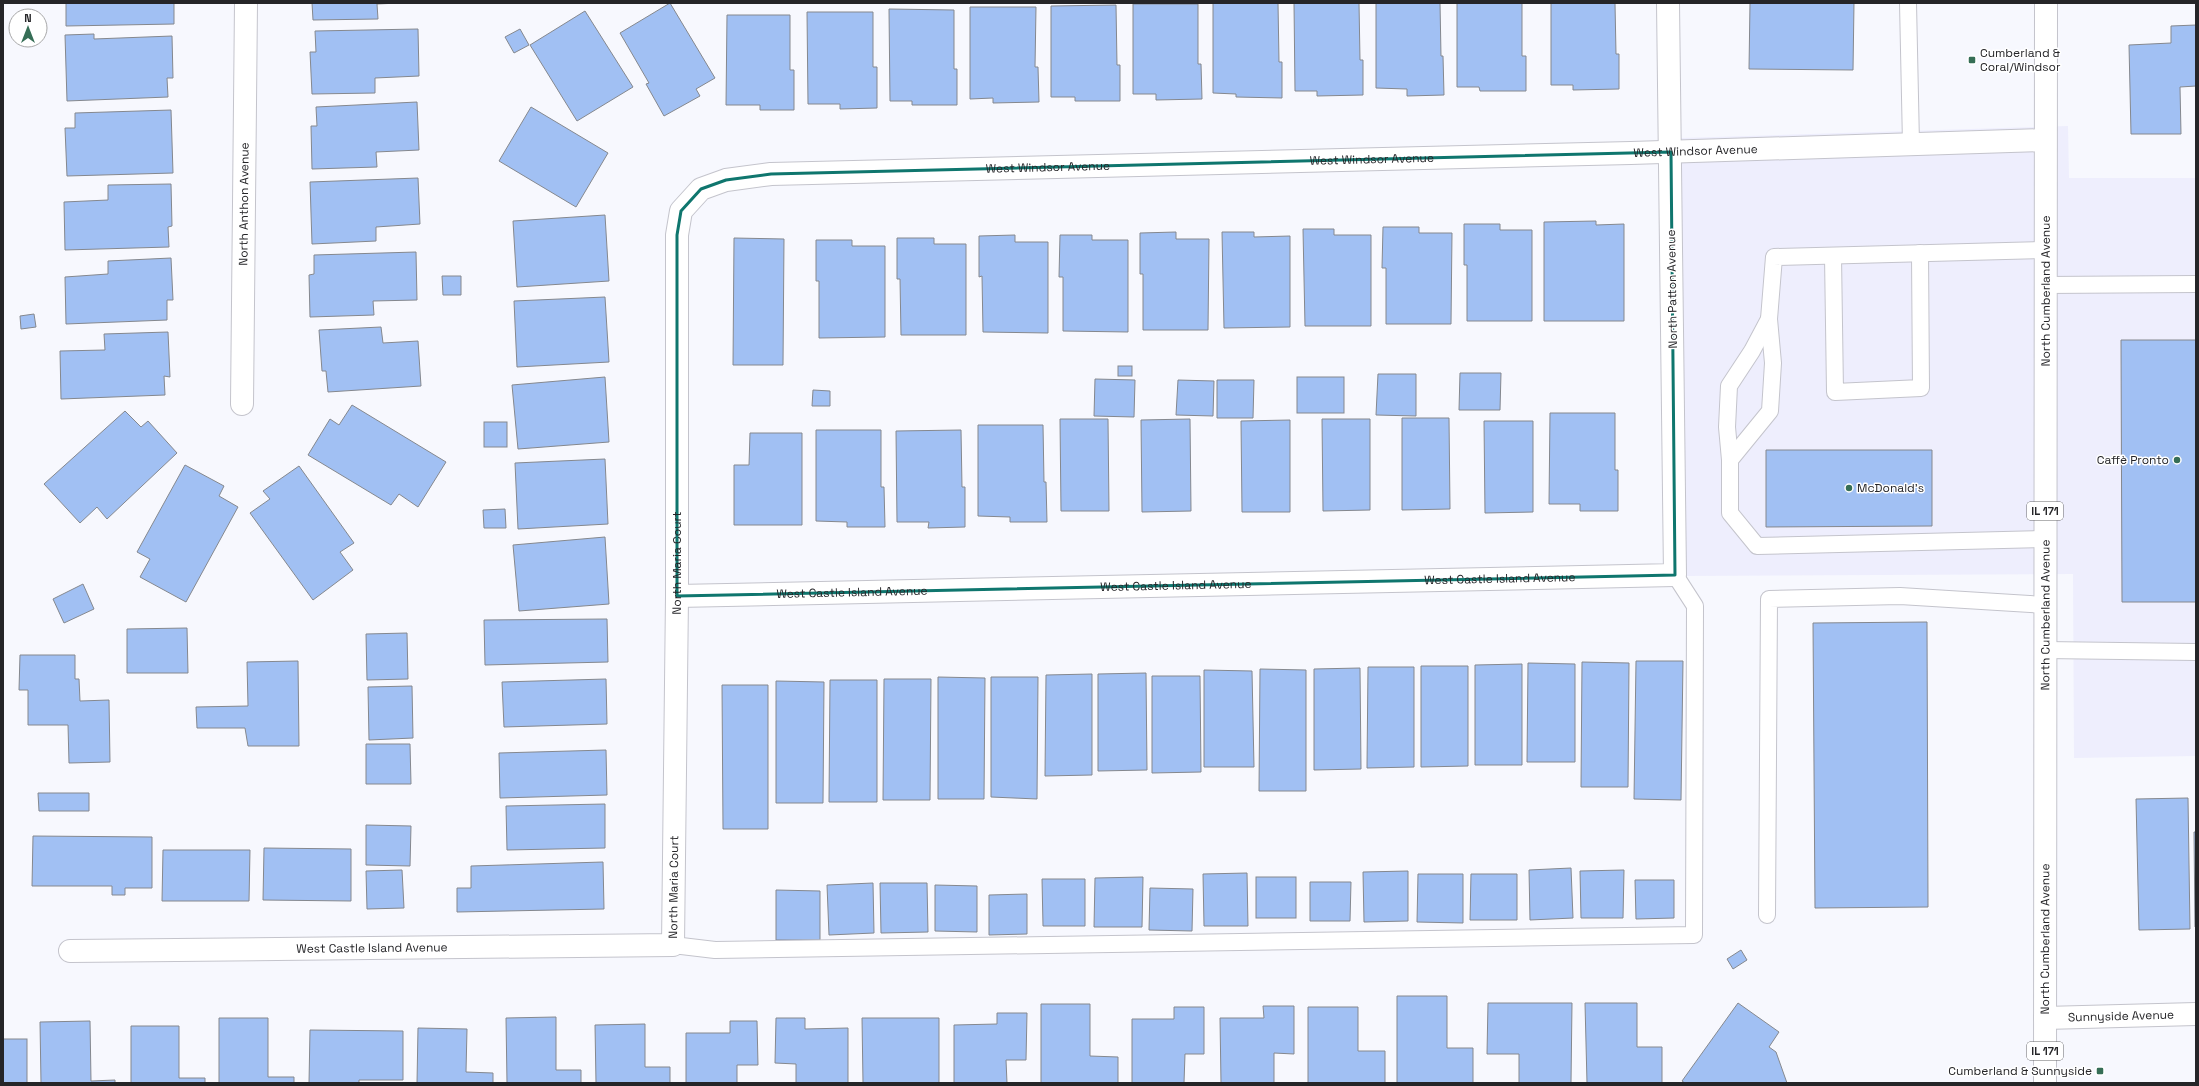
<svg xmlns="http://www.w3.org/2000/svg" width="2199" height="1086" font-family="'Space Grotesk',sans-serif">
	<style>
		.built { fill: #eeeefd }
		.building { fill: #a1c0f3; stroke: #85888e }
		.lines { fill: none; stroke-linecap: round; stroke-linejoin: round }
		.lane-casing { stroke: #c4c4cc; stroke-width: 18 }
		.street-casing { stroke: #c4c4cc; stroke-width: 24 }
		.primary-casing { stroke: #c4c4cc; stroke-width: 24 }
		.lane { stroke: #fff; stroke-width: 16 }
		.street { stroke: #fff; stroke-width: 22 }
		.primary { stroke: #fff; stroke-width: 22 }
		.marked { fill: none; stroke: #0f766e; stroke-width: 3; stroke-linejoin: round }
		.poi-dot { fill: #366e56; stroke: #fff; stroke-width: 1.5 }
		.labels { text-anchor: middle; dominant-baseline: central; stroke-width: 3; stroke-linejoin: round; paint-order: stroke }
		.shield { fill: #fff; stroke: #666668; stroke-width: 1 }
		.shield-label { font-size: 11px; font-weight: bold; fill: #252528 }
		.poi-label { font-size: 12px; fill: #252528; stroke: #fff; text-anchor: start }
		.street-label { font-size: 12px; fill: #252528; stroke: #fff }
	</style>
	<rect width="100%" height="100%" fill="#f7f8fe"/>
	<polygon class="built" points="2068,126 2069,178 2196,178 2196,756 2074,758 2073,574 1683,576 1681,138"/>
	<g class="building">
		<polygon points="66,3 174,3 174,24 66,26"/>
		<polygon points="312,3 399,3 377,4 378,19 313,20"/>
		<polygon points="670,3 715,78 696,89 700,96 664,116 646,84 649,83 620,33"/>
		<polygon points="1213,3 1278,3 1279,62 1282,62 1282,98 1236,97 1236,94 1213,93"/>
		<polygon points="1294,3 1359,3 1360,60 1363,60 1363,95 1317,96 1317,91 1295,91"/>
		<polygon points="1376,3 1440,3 1441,56 1443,56 1444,95 1407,96 1407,89 1376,88"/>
		<polygon points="1457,3 1522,3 1522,56 1526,56 1526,91 1480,91 1479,87 1457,87"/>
		<polygon points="1551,3 1615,3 1616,54 1619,54 1619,89 1573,90 1573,85 1551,85"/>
		<polygon points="1750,3 1854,3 1853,70 1749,69"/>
		<polygon points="1133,4 1198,4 1198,64 1201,64 1202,99 1156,100 1156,94 1133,94"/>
		<polygon points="1116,5 1117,65 1120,65 1120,101 1075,101 1075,97 1051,97 1051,6"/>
		<polygon points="970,7 1036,7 1035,67 1038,67 1039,102 993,103 993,98 970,99"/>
		<polygon points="889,9 954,10 954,69 957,69 957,105 912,105 912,101 890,101"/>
		<polygon points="585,11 633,87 577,121 530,45"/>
		<polygon points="807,12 873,12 873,67 877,67 877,108 840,109 840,104 808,104"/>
		<polygon points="727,15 790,15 790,70 794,70 794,110 760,110 760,105 726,105"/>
		<polygon points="2196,25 2196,86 2180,87 2181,134 2131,134 2129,45 2171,43 2171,26"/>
		<polygon points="418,29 419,76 375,78 375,93 312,94 310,52 316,52 315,31"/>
		<polygon points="520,29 529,45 514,53 505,37"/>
		<polygon points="94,34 94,39 172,36 173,78 167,78 168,97 67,101 65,35"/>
		<polygon points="417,102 419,150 376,152 377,167 312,169 311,126 317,126 316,107"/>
		<polygon points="531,107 608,153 576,207 499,161"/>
		<polygon points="171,110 173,173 67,176 65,128 75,128 75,113"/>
		<polygon points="418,178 420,224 376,227 376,241 312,244 310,182"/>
		<polygon points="171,184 172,226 168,227 169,247 65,250 64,202 108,200 108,185"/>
		<polygon points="605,215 609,281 517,287 513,221"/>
		<polygon points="1596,221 1596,225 1624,224 1624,321 1544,321 1544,222"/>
		<polygon points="1464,224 1500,224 1500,230 1532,230 1532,321 1467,321 1467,265 1464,265"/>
		<polygon points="1383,227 1419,227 1419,233 1452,233 1451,324 1386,324 1386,268 1382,268"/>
		<polygon points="1303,229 1334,229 1334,235 1371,235 1371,326 1305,326"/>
		<polygon points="1176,232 1176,239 1209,239 1208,330 1143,330 1143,274 1140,274 1140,233"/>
		<polygon points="1222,232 1254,232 1254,237 1290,236 1290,327 1224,328"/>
		<polygon points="1015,235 1015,242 1048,242 1048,333 983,332 982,276 979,277 979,236"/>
		<polygon points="1060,235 1092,235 1092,240 1128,240 1128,332 1063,331 1063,277 1059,277"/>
		<polygon points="734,238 784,239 783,365 733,365"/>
		<polygon points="897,238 934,238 934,244 966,244 966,335 901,335 900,279 897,279"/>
		<polygon points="816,240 852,240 852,246 885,246 885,337 819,338 819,281 816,281"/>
		<polygon points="416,252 417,300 373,301 374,315 310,317 309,275 314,274 314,255"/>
		<polygon points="171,258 173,300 167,300 167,320 66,324 65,277 108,274 108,261"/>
		<polygon points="442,276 461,276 461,295 443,295"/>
		<polygon points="605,297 609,362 517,367 514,301"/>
		<polygon points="34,314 36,327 21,329 20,316"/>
		<polygon points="381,327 383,343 418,341 421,386 328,392 326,371 322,371 319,330"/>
		<polygon points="168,332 170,377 164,376 165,395 61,399 60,351 105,350 104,334"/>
		<polygon points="2121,340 2196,340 2196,602 2122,602"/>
		<rect x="1118" y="366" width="14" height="10"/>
		<polygon points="1460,373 1501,373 1500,410 1459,410"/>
		<polygon points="1378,374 1416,374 1416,416 1376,415"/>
		<polygon points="605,377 609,442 518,449 512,385"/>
		<rect x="1297" y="377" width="47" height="36"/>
		<polygon points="1095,379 1135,380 1134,417 1094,416"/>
		<polygon points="1178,380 1214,381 1213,416 1176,415"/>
		<polygon points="1217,380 1254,380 1253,418 1217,418"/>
		<polygon points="813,390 830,391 830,406 812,406"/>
		<polygon points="352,405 446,462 418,507 399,494 391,505 308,455 330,419 339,425"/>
		<polygon points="125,411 141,427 148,421 177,453 107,519 97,507 80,523 44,484"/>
		<polygon points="1550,413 1615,413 1615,470 1618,470 1618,511 1580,511 1580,504 1549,504"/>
		<polygon points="1402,418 1449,418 1450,509 1402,510"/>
		<polygon points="1060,419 1108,419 1109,511 1061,511"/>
		<polygon points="1190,419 1191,511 1142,512 1141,420"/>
		<polygon points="1322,419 1370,419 1370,510 1323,511"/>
		<polygon points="1290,420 1290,512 1242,512 1241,421"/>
		<polygon points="1484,421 1533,421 1533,512 1485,513"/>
		<rect x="484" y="422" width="23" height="25"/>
		<polygon points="978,425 1043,425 1044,482 1046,482 1047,522 1010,522 1010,517 978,516"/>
		<polygon points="816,430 881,430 881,487 884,487 885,527 847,527 847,522 816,521"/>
		<polygon points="961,430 962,487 965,487 965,527 928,528 929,522 897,522 896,431"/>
		<polygon points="750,433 802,433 802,525 734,525 734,465 749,465"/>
		<polygon points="1766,450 1932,450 1932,526 1766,527"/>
		<polygon points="605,459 608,524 518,529 515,463"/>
		<polygon points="185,465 224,486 219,496 238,507 186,602 140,577 150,559 137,552"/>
		<polygon points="299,466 354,543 340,552 353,570 313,600 250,513 270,499 263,491"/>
		<polygon points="505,509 506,528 484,528 483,510"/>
		<polygon points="605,537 609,604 519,611 513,545"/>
		<polygon points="83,584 94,609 64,623 53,599"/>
		<polygon points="607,619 608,662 485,665 484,620"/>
		<polygon points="1927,622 1928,907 1815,908 1813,623"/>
		<polygon points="187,628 188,673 127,673 127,629"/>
		<polygon points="407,633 408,679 367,680 366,634"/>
		<polygon points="20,655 75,655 75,679 79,679 80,701 109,700 110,762 69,763 68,725 28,725 28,690 19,690"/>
		<polygon points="298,661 299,746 248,746 245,728 197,728 196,707 248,706 247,662"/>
		<polygon points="1636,661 1683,661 1681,800 1634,799"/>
		<polygon points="1582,662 1629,663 1628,787 1581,787"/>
		<polygon points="1528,663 1575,664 1575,762 1527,762"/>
		<polygon points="1522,664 1522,765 1475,765 1475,665"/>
		<polygon points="1421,666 1468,666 1468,766 1421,767"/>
		<polygon points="1368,667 1414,667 1414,767 1367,768"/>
		<polygon points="1360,668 1361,769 1314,770 1314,669"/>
		<polygon points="1260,669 1306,670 1306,791 1259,791"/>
		<polygon points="1204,670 1252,671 1254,767 1204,767"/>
		<polygon points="1146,673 1147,770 1098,771 1098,674"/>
		<polygon points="1092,674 1092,775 1045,776 1046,675"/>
		<polygon points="1152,676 1200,676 1201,772 1152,773"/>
		<polygon points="938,677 985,678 984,799 938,799"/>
		<polygon points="991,677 1038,677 1037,799 991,797"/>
		<polygon points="606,679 607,724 504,727 502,682"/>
		<polygon points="884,679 931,679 930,800 883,800"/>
		<polygon points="830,680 877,680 877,802 829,802"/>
		<polygon points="776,681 824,682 823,803 776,803"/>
		<polygon points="722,685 768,685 768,829 723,829"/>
		<polygon points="412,686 413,738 369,740 368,687"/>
		<polygon points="366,744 410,744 411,784 366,784"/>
		<polygon points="606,750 607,795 500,798 499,753"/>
		<polygon points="38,793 89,793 89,811 39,811"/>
		<polygon points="2188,798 2190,929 2139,930 2136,799"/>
		<polygon points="605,804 605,848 507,850 506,806"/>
		<polygon points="366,825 411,826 410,866 366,865"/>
		<polygon points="2194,832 2196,832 2196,927 2195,927"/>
		<polygon points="33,836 152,837 152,888 125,888 125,895 112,895 112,886 32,886"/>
		<polygon points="264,848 351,849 351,901 263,900"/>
		<polygon points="163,850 250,850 249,901 162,901"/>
		<polygon points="603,862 604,909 457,912 457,888 471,888 471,866"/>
		<polygon points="1571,868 1573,918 1530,920 1529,870"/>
		<polygon points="402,870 404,908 367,909 366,871"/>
		<polygon points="1624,870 1623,918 1581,918 1580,871"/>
		<polygon points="1408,871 1408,921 1364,922 1363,872"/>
		<polygon points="1247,873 1248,926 1204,926 1203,874"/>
		<polygon points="1418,874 1463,874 1463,923 1417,922"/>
		<polygon points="1471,874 1517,874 1517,920 1470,920"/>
		<polygon points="1143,877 1142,927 1094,927 1095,878"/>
		<rect x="1256" y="877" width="40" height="41"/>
		<polygon points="1042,879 1085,879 1085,926 1043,926"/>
		<polygon points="1635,880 1674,880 1674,918 1636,919"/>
		<polygon points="1310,882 1351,882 1350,921 1310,921"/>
		<polygon points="873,883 874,933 829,935 827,885"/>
		<polygon points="880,883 927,883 928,932 881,933"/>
		<polygon points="935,885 977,886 977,932 935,931"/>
		<polygon points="1150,888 1193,889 1192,931 1149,930"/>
		<polygon points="776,890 820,891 820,940 776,940"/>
		<polygon points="1027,894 1027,934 989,935 989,895"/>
		<polygon points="1741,950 1747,960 1733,969 1727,959"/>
		<polygon points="1397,996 1447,996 1447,1048 1473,1048 1473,1083 1397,1083"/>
		<polygon points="1488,1003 1572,1003 1571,1083 1519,1083 1519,1054 1487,1054"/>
		<polygon points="1585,1003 1637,1003 1637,1047 1662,1047 1662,1083 1587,1083"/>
		<polygon points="1738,1003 1779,1032 1769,1047 1776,1052 1787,1083 1685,1083 1682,1081"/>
		<polygon points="1041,1004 1090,1004 1090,1056 1118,1057 1118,1083 1041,1083"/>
		<polygon points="1263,1006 1294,1006 1294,1054 1274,1053 1274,1083 1221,1083 1220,1018 1264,1018"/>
		<polygon points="1174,1007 1204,1007 1204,1054 1185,1054 1184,1083 1132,1083 1132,1019 1174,1019"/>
		<polygon points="1308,1007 1358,1007 1358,1051 1385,1051 1385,1083 1308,1083"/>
		<polygon points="997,1013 1027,1013 1026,1060 1006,1060 1007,1083 954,1083 954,1025 997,1024"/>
		<polygon points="556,1017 556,1070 581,1070 581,1083 507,1083 506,1018"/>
		<polygon points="219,1018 268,1018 268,1077 294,1077 294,1083 219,1083"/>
		<polygon points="776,1018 805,1018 805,1029 848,1028 848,1083 796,1083 796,1064 775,1063"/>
		<polygon points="862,1018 939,1018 939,1083 863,1083"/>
		<polygon points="90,1021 91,1081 115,1080 115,1083 41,1083 40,1022"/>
		<polygon points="730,1021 757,1021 758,1065 737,1065 737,1083 686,1083 686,1033 730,1033"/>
		<polygon points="645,1024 645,1067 670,1067 670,1083 596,1083 595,1025"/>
		<polygon points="131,1026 179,1026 179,1078 205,1078 205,1083 131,1083"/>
		<polygon points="418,1028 467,1029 466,1072 493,1073 493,1083 417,1083"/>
		<polygon points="310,1030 403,1031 403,1080 359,1080 359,1083 309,1083"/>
		<rect x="3" y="1039" width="24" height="44"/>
	</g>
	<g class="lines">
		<defs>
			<g id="lane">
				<polyline points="1908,3 1911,144"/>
				<polyline points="2045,250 1774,257 1769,319 1773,363 1770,411 1730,460 1730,513 1757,546 2045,539"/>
				<polyline points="1833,256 1835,392 1921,388 1920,253"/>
				<polyline points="2045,285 2196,284"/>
				<polyline points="1730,460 1727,427 1729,386 1752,351 1769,319"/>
				<polyline points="2045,650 2196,652"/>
				<polyline points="1767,915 1769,599 1900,596 2045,605"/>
				<polyline points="673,945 715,950 1694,935 1695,606 1675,575"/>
			</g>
			<g id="street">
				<path id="s1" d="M242,404L246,3"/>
				<path id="s2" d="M677,596L1675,575L1668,3"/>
				<path id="s3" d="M70,951L673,945L677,596V235L681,211L701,189L726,180L771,174L1631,153L2045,140"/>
				<path id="s4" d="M2045,1018L2196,1014"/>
			</g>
			<g id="primary">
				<path id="s5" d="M2045,1083L2046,3"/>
			</g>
		</defs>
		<use href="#lane" class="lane-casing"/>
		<use href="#street" class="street-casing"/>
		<use href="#primary" class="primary-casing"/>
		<use href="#lane" class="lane"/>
		<use href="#street" class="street"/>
		<use href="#primary" class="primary"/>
	</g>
	<path class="marked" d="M1671,152L1675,575L677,596V235L681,211L701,189L726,180L771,174Z"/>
	<g class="poi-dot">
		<rect x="1968" y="56" width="8" height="8" rx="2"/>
		<circle cx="2177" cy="460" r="4"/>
		<circle cx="1849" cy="488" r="4"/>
		<rect x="2096" y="1067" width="8" height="8" rx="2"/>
	</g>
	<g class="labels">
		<g class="shield">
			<rect x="2027" y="502" width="36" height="18" rx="3"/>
			<rect x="2027" y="1042" width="36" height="18" rx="3"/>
		</g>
		<g class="shield-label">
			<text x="2045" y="511">IL 171</text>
			<text x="2045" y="1051">IL 171</text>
		</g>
		<g class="poi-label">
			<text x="1980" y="53">Cumberland &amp;<tspan x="1980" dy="14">Coral/Windsor</tspan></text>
			<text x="2169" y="460" text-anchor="end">Caffè Pronto</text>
			<text x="1857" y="488">McDonald's</text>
			<text x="2092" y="1071" text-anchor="end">Cumberland &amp; Sunnyside</text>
		</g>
		<g class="street-label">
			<text stroke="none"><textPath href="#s3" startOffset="2364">West Windsor Avenue</textPath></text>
			<text stroke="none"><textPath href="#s3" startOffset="2040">West Windsor Avenue</textPath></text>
			<text stroke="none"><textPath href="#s3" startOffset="1716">West Windsor Avenue</textPath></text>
			<text stroke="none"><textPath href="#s1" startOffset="200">North Anthon Avenue</textPath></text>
			<text transform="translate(1672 289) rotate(-91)">North Patton Avenue</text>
			<text stroke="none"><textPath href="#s5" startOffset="792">North Cumberland Avenue</textPath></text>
			<text stroke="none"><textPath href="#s3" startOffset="985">North Maria Court</textPath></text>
			<text stroke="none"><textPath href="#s2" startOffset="823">West Castle Island Avenue</textPath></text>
			<text stroke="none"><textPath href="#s2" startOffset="499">West Castle Island Avenue</textPath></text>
			<text stroke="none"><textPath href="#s2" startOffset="175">West Castle Island Avenue</textPath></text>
			<text stroke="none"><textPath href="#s5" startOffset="468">North Cumberland Avenue</textPath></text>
			<text stroke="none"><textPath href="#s3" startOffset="661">North Maria Court</textPath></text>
			<text stroke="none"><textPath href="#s5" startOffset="144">North Cumberland Avenue</textPath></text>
			<text stroke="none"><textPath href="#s3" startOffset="302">West Castle Island Avenue</textPath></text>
			<text stroke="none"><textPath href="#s4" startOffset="76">Sunnyside Avenue</textPath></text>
		</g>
	</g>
	<rect width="2199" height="1086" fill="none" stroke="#252528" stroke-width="8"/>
	<g transform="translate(28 28)"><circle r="19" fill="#ffffff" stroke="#a8a8a9"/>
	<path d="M0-3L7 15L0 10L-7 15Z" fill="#366e56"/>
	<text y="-6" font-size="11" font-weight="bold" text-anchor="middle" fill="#252528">N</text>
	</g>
</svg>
